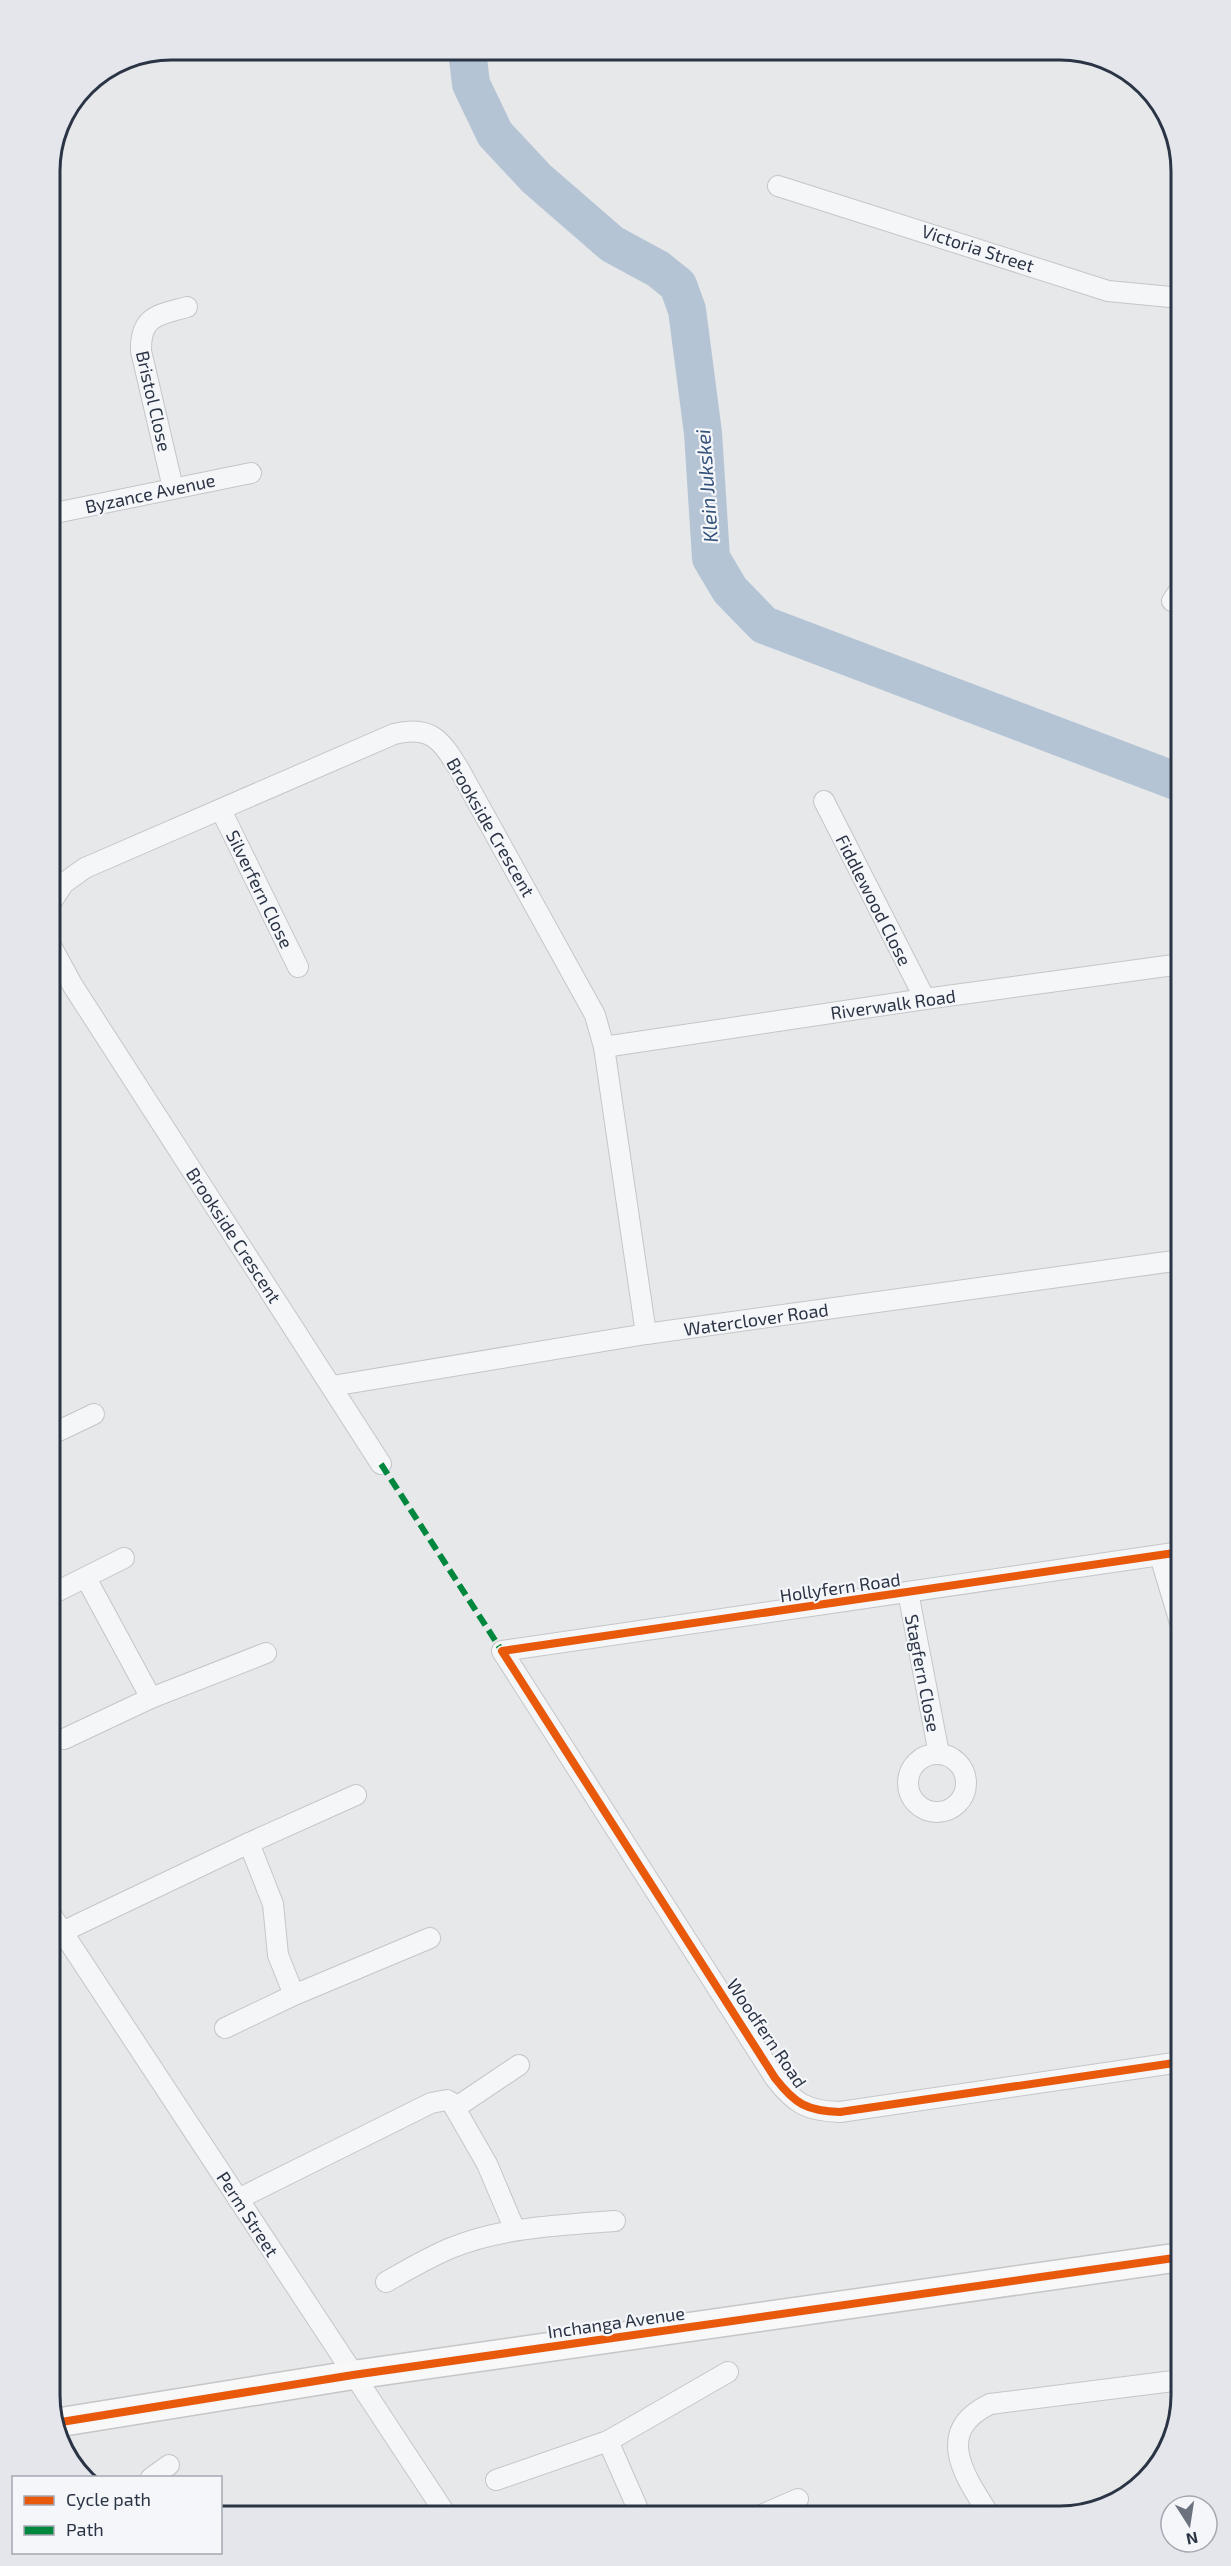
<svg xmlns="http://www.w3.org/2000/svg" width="1231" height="2566" font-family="'Exo 2',sans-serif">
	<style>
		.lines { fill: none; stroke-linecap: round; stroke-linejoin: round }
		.river { stroke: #b4c4d5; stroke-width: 38 }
		.street-casing { stroke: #c4c6c8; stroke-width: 22 }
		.secondary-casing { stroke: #c4c6c8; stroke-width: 31 }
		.street { stroke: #f5f6f7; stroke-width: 20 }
		.secondary { stroke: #f8f8f8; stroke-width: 28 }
		.quiet { stroke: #00873e; stroke-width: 6; stroke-dasharray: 12 6; stroke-linecap: butt }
		.cycleway-casing { stroke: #f4f6f9; stroke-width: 11 }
		.cycleway { stroke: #e8590c; stroke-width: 8 }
		.labels { text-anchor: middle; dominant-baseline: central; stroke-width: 4.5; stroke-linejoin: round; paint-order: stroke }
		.street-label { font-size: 18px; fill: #2b3445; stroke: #f4f6f9 }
		.water-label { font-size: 20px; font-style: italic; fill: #34527a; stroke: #f4f6f9 }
		.rim { fill: none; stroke: #2b3445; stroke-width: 3 }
	</style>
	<rect width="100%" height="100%" fill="#e6e8ea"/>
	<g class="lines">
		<polyline class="river" points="467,50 471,84 495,134 536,178 612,244 658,269 678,285 687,310 703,433 711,558 730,590 764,625 1181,783"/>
		<defs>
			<g id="street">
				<polyline points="778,186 1108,291 1181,298"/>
				<path d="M173,488L141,351C140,316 158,315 187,307"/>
				<polyline points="50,514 251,473"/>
				<polyline points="1172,601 1181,588"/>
				<polyline points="824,801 925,999"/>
				<polyline points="221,810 298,967"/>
				<path d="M50,904L64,883L85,868L394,734C431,725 441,740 459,769L595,1015L604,1047L646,1334"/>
				<polyline points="50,944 73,986 381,1464"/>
				<polyline points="604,1047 925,999 1181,964"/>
				<polyline points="332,1386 646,1334 1181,1260"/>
				<polyline points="50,1435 94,1414"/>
				<polyline points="1160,1556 1181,1626"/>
				<polyline points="86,1578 151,1698"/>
				<polyline points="908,1592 939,1754"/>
				<polyline points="50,1595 124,1558"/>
				<polyline points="64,1739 151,1698 266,1653"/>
				<circle cx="937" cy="1783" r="29"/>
				<polyline points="249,1843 273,1904 278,1955 294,1995"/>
				<polyline points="50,1913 447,2516"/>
				<polyline points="62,1932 249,1843 356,1795"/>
				<polyline points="225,2028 294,1995 430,1938"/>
				<path d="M1181,2062L840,2112C807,2111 795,2104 775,2078L502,1651L1181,1552"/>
				<polyline points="455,2108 519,2065"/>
				<polyline points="238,2199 431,2103 447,2100 452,2103 487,2164 515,2230"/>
				<path d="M386,2282C407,2270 429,2257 451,2248C503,2227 560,2225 615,2221"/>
				<polyline points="608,2441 641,2516"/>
				<polyline points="151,2478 169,2465"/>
				<polyline points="496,2480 608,2441 728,2372"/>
				<polyline points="759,2516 798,2499"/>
				<path d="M990,2516C966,2478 932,2432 990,2404L1181,2380"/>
			</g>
			<polyline id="secondary" points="55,2423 353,2375 1181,2257"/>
		</defs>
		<use href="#street" class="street-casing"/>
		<use href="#secondary" class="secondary-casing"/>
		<use href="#street" class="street"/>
		<use href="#secondary" class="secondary"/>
		<polyline class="quiet" points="381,1464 502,1651"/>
		<defs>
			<g id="cycleway">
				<path d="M1181,2062L840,2112C807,2111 795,2104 775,2078L502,1651L1181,1552"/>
				<polyline points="55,2423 353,2375 1181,2257"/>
			</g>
		</defs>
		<use href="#cycleway" class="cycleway-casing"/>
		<use href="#cycleway" class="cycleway"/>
	</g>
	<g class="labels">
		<g class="street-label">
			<text transform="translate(978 248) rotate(18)">Victoria Street</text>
			<text transform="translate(154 401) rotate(77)">Bristol Close</text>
			<text transform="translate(150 493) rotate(-12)">Byzance Avenue</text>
			<text transform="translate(491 827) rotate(60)">Brookside Crescent</text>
			<text transform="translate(260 889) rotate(64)">Silverfern Close</text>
			<text transform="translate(874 900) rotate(63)">Fiddlewood Close</text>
			<text transform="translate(893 1004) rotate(-8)">Riverwalk Road</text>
			<text transform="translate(234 1235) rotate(57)">Brookside Crescent</text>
			<text transform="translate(756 1319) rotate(-8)">Waterclover Road</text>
			<text transform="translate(840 1587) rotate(-8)">Hollyfern Road</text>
			<text transform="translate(923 1673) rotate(79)">Stagfern Close</text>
			<text transform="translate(767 2033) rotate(56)">Woodfern Road</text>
			<text transform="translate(248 2214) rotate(57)">Perm Street</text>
			<text transform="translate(616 2322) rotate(-8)">Inchanga Avenue</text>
		</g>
		<g class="water-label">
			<text transform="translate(706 486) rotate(-94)">Klein Jukskei</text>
		</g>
	</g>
	<path d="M0 0H1231V2566H0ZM171 60H1060A111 111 0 0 1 1171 171V2395A111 111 0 0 1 1060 2506H171A111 111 0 0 1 60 2395V171A111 111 0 0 1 171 60Z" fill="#e4e6eb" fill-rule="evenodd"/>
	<path class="rim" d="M171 60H1060A111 111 0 0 1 1171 171V2395A111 111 0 0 1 1060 2506H171A111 111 0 0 1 60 2395V171A111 111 0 0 1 171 60Z"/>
	<rect x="12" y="2476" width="210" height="78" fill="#f4f6f9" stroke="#a4a8b1" stroke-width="1.5"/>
	<rect x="24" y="2496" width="30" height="9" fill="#e8590c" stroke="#a4a8b1" stroke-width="1.5"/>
	<text x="66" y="2506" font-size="18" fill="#2b3445">Cycle path</text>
	<rect x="24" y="2526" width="30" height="9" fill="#00873e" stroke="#a4a8b1" stroke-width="1.5"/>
	<text x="66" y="2536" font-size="18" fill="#2b3445">Path</text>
	<g transform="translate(1189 2524) rotate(168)"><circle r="28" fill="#f4f6f9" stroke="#a4a8b1" stroke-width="1.5"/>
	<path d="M0-4.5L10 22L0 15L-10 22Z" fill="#6c737f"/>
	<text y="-9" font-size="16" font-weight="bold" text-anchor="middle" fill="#2b3445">N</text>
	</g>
</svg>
